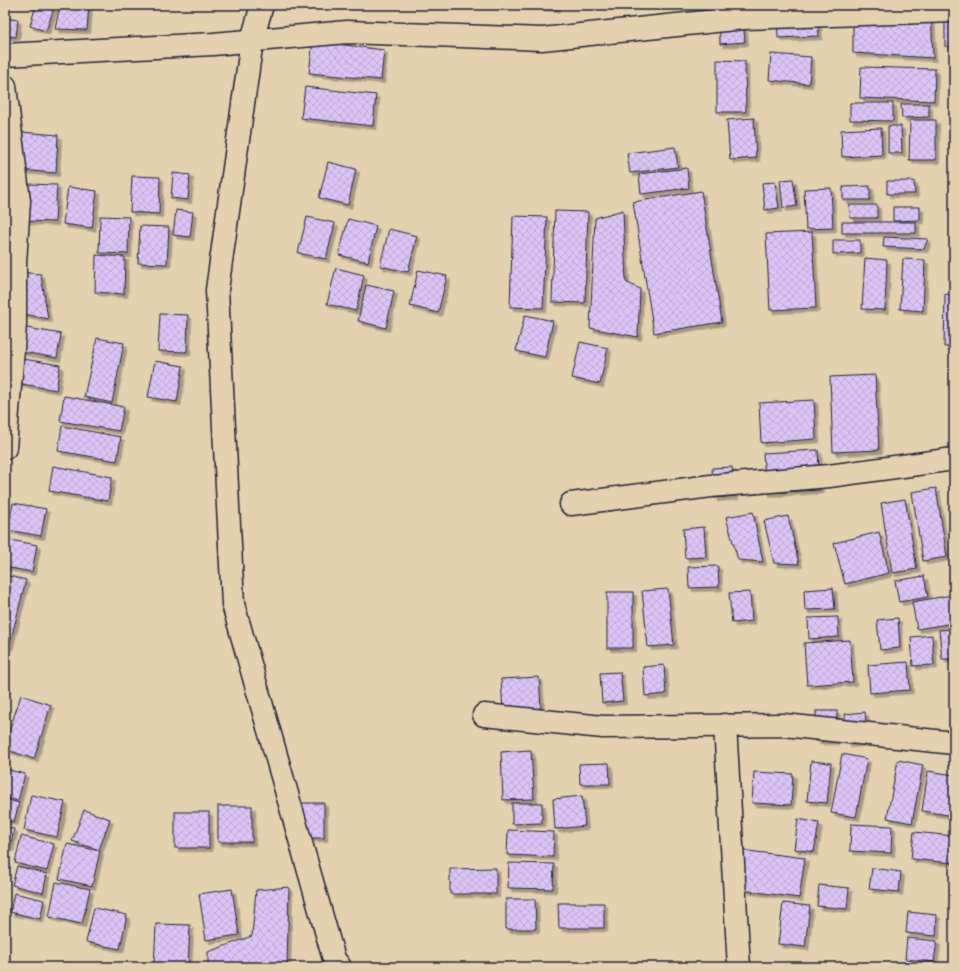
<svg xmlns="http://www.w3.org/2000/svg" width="959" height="972" font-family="'Indie Flower',sans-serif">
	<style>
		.building { fill: url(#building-cross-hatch); stroke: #22223b; filter: url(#shadow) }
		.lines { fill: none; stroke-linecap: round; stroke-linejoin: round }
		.minor-casing { stroke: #22223b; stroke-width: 25 }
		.minor { stroke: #e3d1af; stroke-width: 22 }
	</style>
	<defs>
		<pattern id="building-cross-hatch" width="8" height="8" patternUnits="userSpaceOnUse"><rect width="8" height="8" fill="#dcc5f6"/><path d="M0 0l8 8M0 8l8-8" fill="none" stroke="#bca9d4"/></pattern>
		<filter id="shadow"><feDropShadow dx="3.5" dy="3.5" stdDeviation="0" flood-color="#0004"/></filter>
	</defs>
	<rect width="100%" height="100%" fill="#e3d1af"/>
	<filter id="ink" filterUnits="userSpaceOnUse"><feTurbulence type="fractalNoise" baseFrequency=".025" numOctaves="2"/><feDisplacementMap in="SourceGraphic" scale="8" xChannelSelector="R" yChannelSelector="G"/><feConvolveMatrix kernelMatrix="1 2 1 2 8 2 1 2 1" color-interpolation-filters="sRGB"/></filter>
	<g filter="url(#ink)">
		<g class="building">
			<polygon points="36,5 46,5 54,8 46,31 30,26"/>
			<polygon points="60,5 89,5 87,30 55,29"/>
			<polygon points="525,5 557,5 556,9"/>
			<polygon points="719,5 742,5 745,42 720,44"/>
			<polygon points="853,5 931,8 933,58 853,53"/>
			<polygon points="817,10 819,36 778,38 777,11"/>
			<rect x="945" y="16" width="9" height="30"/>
			<polygon points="5,18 18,20 16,37 5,36"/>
			<polygon points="313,41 384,50 381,80 309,73"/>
			<polygon points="771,54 811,57 809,84 769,80"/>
			<polygon points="717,60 745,61 746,112 717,112"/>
			<polygon points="861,67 935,69 934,101 860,98"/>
			<polygon points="305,87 376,95 373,126 301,118"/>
			<polygon points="850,103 893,103 893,121 850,120"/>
			<polygon points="901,104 929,104 929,117 902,118"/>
			<polygon points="754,118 756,158 730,160 727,120"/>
			<polygon points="910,120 936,120 936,160 909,160"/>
			<polygon points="888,126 901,126 902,153 888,153"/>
			<polygon points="881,128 882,155 842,157 841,130"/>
			<polygon points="21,132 58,135 56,173 19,170"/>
			<polygon points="675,147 678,167 630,173 627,153"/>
			<polygon points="328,162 356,169 348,205 319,198"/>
			<polygon points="687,168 689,188 641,194 639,174"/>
			<polygon points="173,173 190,175 188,200 171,198"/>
			<polygon points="132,176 160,177 159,214 130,212"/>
			<polygon points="793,179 797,206 783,208 780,180"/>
			<polygon points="887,181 914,181 915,194 887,194"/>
			<polygon points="775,182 779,208 765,210 762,183"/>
			<polygon points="28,184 57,185 55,222 26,221"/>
			<polygon points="870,186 870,200 843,200 843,187"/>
			<polygon points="68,187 97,191 92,228 63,224"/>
			<polygon points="831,188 833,228 806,229 804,189"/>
			<polygon points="701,191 722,322 654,333 633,202"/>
			<polygon points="849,205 877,205 877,218 850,218"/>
			<polygon points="893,207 920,207 920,220 893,221"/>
			<polygon points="176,210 193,212 190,237 173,235"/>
			<polygon points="623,210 626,282 640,289 638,337 590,328 595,218"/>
			<polygon points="555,211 588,212 585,303 552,302"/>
			<polygon points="100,216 129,217 128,254 99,253"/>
			<polygon points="513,216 547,217 543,308 510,307"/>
			<polygon points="307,217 335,223 326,259 298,253"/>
			<polygon points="348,219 376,226 368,262 339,255"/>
			<rect x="842" y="222" width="74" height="11"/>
			<polygon points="140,226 169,227 167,264 138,263"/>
			<polygon points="389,229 417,236 408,272 380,266"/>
			<polygon points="812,232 816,308 770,310 766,234"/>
			<polygon points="884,237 928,239 924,249 883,247"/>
			<polygon points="833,240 860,240 860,253 833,254"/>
			<polygon points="96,255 125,257 124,294 95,292"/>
			<polygon points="865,258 887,260 885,310 862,309"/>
			<polygon points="903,259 925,260 923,311 900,309"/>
			<polygon points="336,268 364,275 356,311 327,304"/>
			<polygon points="418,270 447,276 438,313 410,306"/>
			<polygon points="5,271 41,274 48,319 5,310"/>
			<polygon points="366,285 394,291 386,328 358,321"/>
			<polygon points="945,294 954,295 954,347 944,347"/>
			<polygon points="160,314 188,315 187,352 158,351"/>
			<polygon points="525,315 553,321 545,357 516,351"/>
			<polygon points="5,324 61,334 57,358 5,349"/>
			<polygon points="97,338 124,343 112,403 84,397"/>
			<polygon points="580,342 608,348 600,384 572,378"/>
			<polygon points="5,356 60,365 56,390 5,381"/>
			<polygon points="155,361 183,366 177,402 148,397"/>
			<polygon points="875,375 879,450 833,452 830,377"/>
			<polygon points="64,396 124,407 119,431 60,421"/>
			<polygon points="814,400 816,439 761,443 759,403"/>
			<polygon points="62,426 121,437 117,461 58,451"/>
			<polygon points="818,450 820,490 766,493 763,453"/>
			<polygon points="53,466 112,477 108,501 49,491"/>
			<polygon points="732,467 735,496 714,498 712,468"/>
			<polygon points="936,488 947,557 923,561 912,492"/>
			<polygon points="905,499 917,569 892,573 881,503"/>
			<polygon points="13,503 46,509 41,536 8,530"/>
			<polygon points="753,512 763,562 738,560 726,517"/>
			<polygon points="788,516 799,564 774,563 764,521"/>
			<polygon points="704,527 706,557 685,558 683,529"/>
			<polygon points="879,532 889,573 845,584 834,543"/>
			<polygon points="5,539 37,545 32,572 5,567"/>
			<polygon points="718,566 719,587 689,588 688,567"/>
			<polygon points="5,575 26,580 9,647 5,646"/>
			<polygon points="924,576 928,597 899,602 895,581"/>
			<polygon points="833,588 835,609 805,610 804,590"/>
			<polygon points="668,589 674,645 648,647 642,591"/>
			<rect x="607" y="592" width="26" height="56"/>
			<polygon points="750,592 752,621 732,623 729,593"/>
			<polygon points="952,595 954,606 954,623 917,629 912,602"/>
			<polygon points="838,617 839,637 809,639 808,618"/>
			<polygon points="898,618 900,648 880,650 877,620"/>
			<polygon points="954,629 954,659 942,659 939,630"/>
			<polygon points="932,635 934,665 913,666 911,637"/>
			<polygon points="850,640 853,682 807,685 804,643"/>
			<polygon points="908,662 910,690 870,693 868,665"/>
			<polygon points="664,665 666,694 645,696 643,667"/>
			<polygon points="620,672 623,701 602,703 600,673"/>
			<polygon points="539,677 541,708 503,711 501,679"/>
			<polygon points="21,695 51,705 34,759 5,749 5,744"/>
			<rect x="816" y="711" width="21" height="30"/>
			<polygon points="865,712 868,742 847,744 845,714"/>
			<polygon points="531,750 534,799 503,800 501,752"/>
			<polygon points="842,754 867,759 856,817 831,813"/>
			<polygon points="898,760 923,765 912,823 887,818"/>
			<polygon points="811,761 831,763 827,803 807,801"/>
			<polygon points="609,763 610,784 580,784 579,764"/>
			<polygon points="5,769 25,774 18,801 5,797"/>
			<polygon points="928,771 954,775 954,816 922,811"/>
			<polygon points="754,772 793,774 791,805 752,803"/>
			<polygon points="31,795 65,802 57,837 24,830"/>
			<polygon points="582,796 585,826 555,829 553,799"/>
			<polygon points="5,799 19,803 14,822 5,820"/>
			<rect x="290" y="803" width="34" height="35"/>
			<polygon points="512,803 542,803 542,823 512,824"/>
			<rect x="218" y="806" width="34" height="36"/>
			<polygon points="84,810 110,819 99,850 72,841"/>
			<rect x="175" y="812" width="34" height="36"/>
			<polygon points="798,819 819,823 814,852 794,849"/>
			<polygon points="851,824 892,826 891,853 850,851"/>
			<polygon points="5,827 14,829 10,848 5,847"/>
			<polygon points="508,830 554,832 553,857 507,855"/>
			<polygon points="914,832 954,836 952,863 911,859"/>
			<polygon points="21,836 54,844 47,871 15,863"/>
			<polygon points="67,844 100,851 92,886 59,879"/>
			<polygon points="740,850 805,858 799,898 735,889"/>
			<polygon points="509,863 554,864 553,889 508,888"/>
			<polygon points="17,866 47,874 43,893 12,885"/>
			<polygon points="496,868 496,894 450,894 450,869"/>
			<polygon points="872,868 901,872 899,892 869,889"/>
			<polygon points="56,882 90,889 82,924 49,917"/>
			<polygon points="819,885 849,888 847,909 817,906"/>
			<polygon points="289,887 287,967 208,967 208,952 252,936 256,890"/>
			<polygon points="232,889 239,935 206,940 199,894"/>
			<polygon points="14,893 44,900 40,919 10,912"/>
			<polygon points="506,899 535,899 536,929 506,929"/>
			<polygon points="558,903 604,903 604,928 559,928"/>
			<polygon points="783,903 810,906 805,947 778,944"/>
			<polygon points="94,908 127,915 120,949 86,942"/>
			<polygon points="908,912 937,915 936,936 906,933"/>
			<polygon points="156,924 190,925 188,967 154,967"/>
			<polygon points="907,938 937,941 934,962 905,959"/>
		</g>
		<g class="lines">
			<defs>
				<g id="minor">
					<polyline points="262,5 252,40 217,290 233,604 334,959 340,967"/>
					<polyline points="5,55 213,44 347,32 542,39 744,18 954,11"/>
					<polyline points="5,86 19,201 15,263 15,324 5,448"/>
					<polyline points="571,504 711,486 829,476 954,459"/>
					<polyline points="484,715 603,727 784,725 954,743"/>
					<polyline points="725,725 739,967"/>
				</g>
			</defs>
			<use href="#minor" class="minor-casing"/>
			<use href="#minor" class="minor"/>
		</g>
	</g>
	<rect width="959" height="972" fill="none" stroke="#e3d1af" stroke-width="20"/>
	<rect x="10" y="10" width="939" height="952" fill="none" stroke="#22223b" stroke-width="1.5" filter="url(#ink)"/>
</svg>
